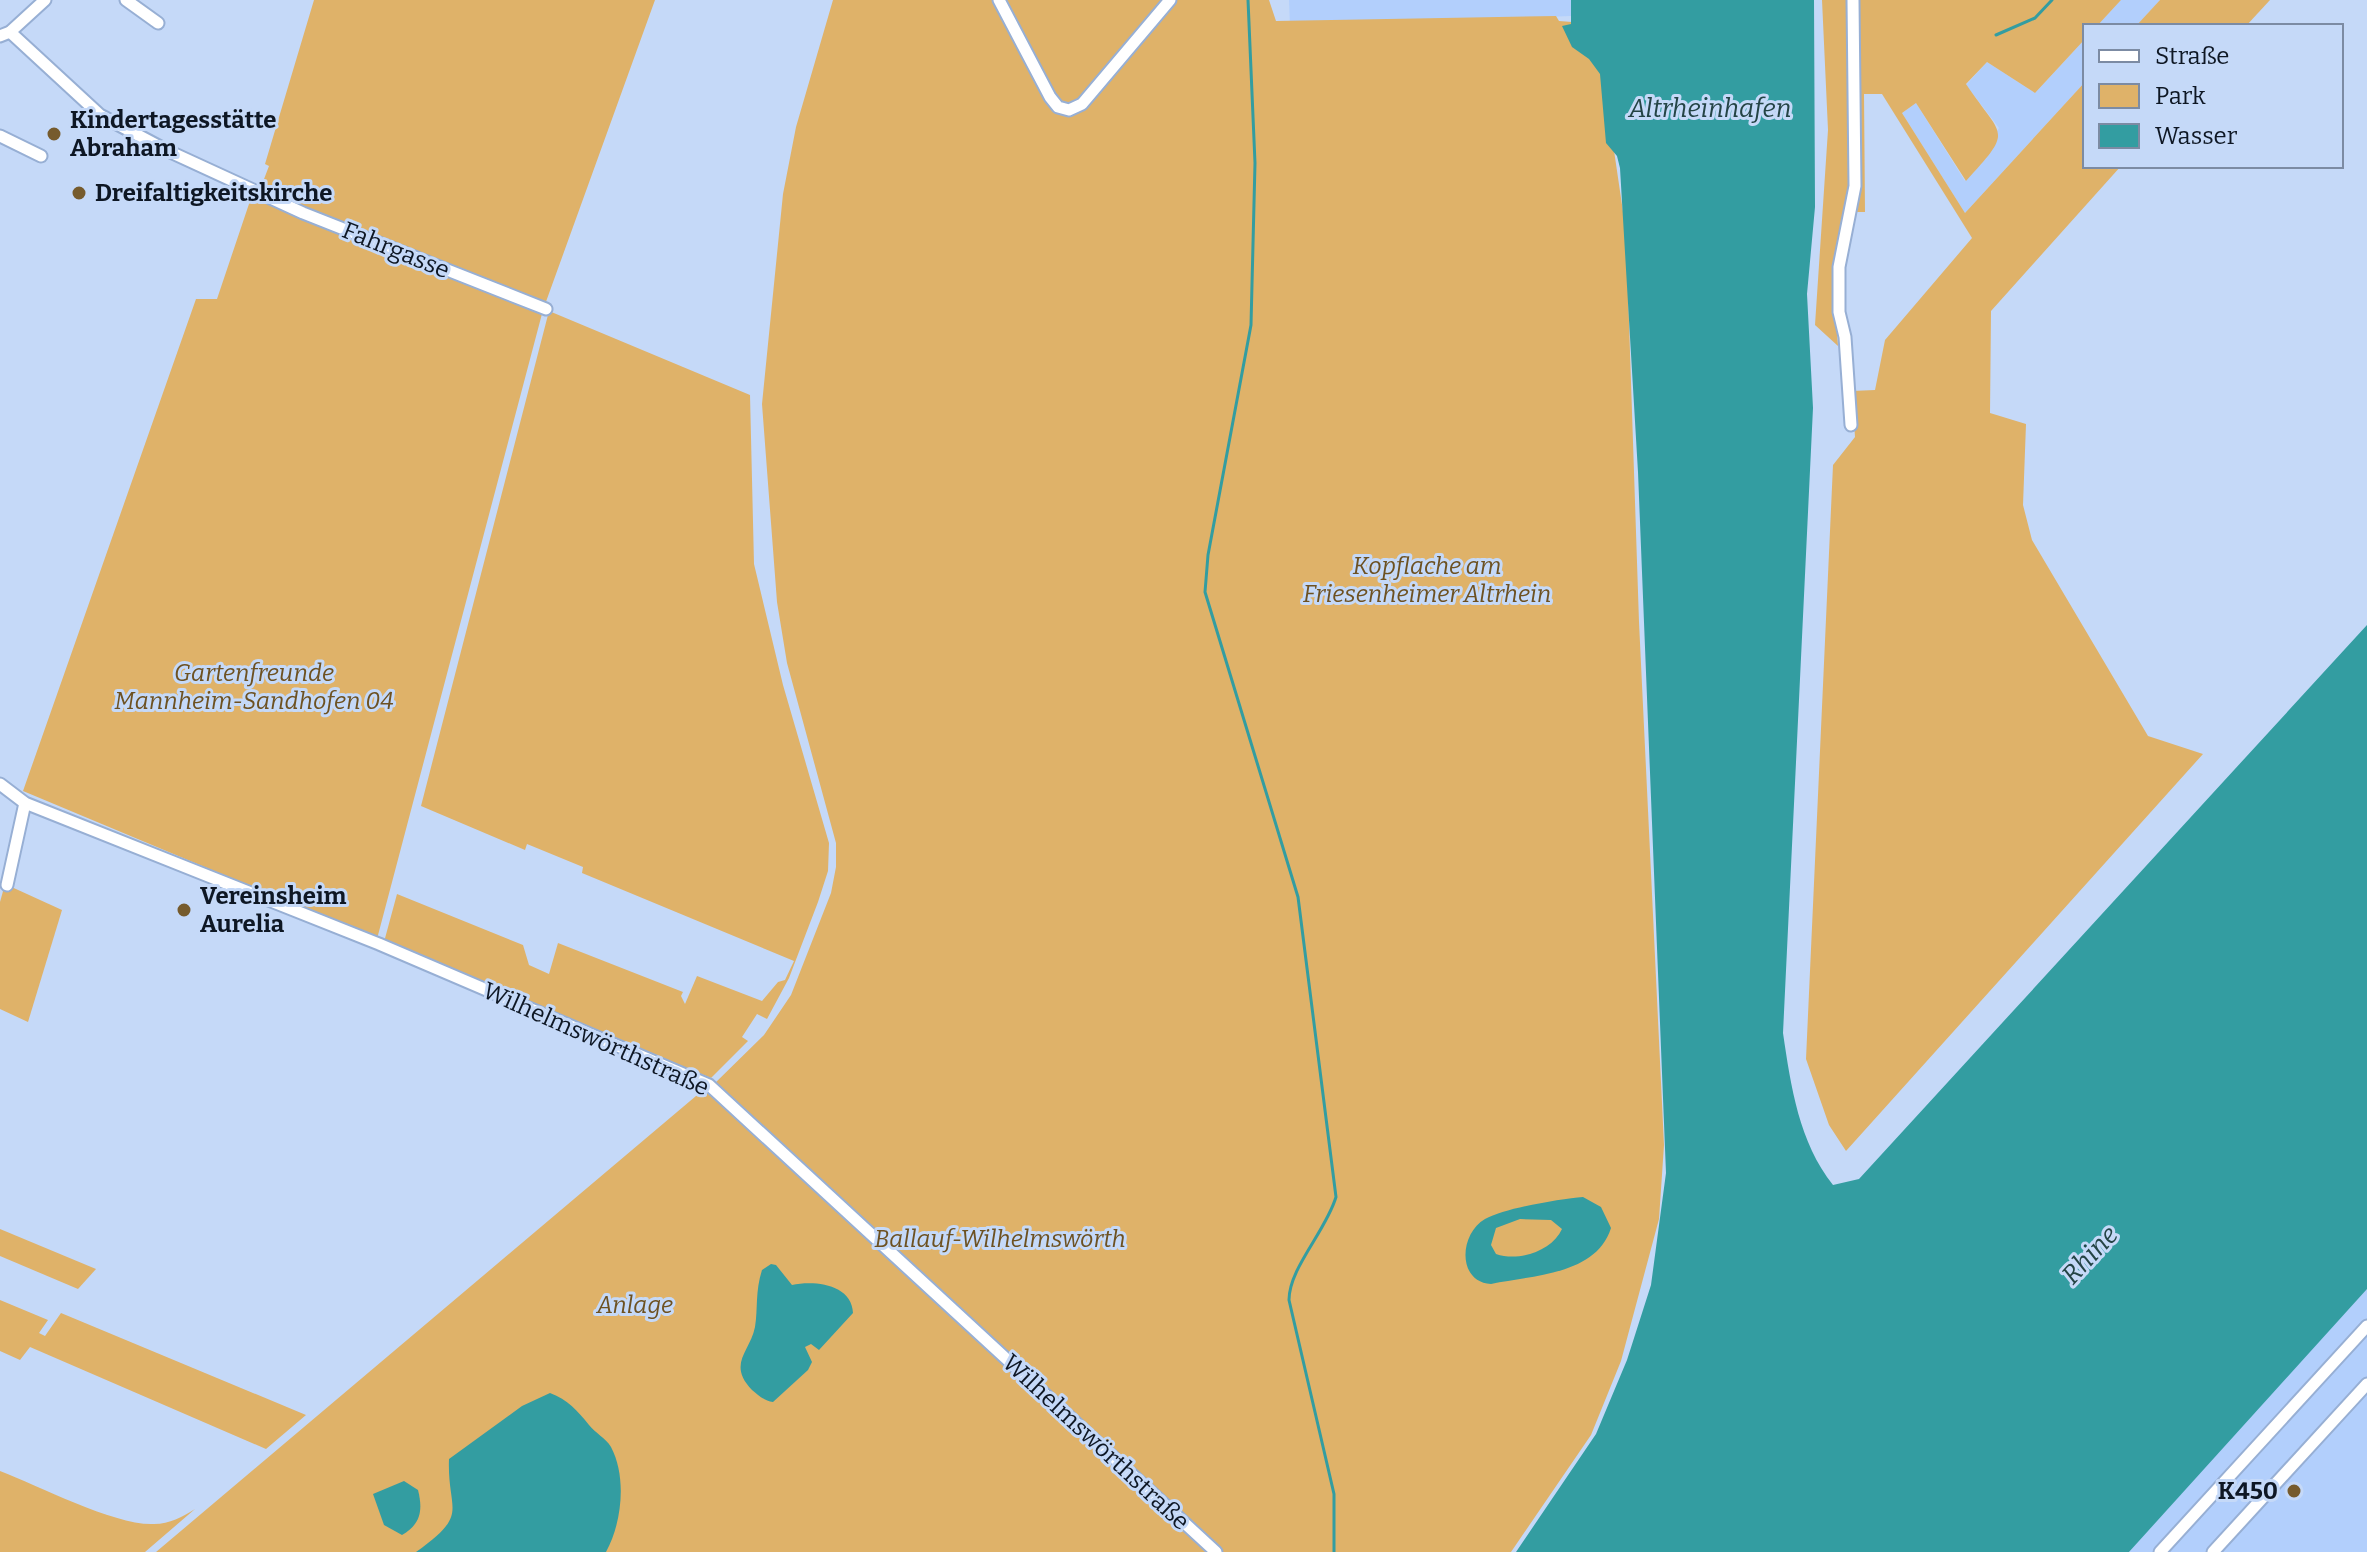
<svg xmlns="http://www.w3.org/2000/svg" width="2367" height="1552" font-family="Bitter,serif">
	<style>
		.built { fill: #b2cffc }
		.green { fill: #dfb269 }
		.water { fill: #339da1; fill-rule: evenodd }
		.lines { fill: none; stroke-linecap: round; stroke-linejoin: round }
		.stream { stroke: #339da1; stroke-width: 3 }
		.street-casing { stroke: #97afd4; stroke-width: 15 }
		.street { stroke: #fff; stroke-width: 11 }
		.poi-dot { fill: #765b2d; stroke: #c5d9f8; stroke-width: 3 }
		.labels { text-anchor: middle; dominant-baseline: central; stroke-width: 6; stroke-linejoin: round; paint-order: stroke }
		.poi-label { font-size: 24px; font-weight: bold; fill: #0e1724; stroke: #c5d9f8; text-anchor: start }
		.street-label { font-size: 24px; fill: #0e1724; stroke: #c5d9f8 }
		.park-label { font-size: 24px; font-style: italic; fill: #6d5121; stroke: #c5d9f8 }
		.water-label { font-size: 26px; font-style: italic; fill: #244445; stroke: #c5d9f8 }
	</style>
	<rect width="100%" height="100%" fill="#c5d9f8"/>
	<g class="built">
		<polygon points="1289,0 1571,0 1571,16 1290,26"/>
		<polygon points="2121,0 2160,0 2136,26 2097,26"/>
		<polygon points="2085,39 2085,82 1965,213 1902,113 1916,103 1965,181 1999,128 1966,85 1987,62 2035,93"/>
		<polygon points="2367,1289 2367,1552 2129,1552 2269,1396"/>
	</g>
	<g class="green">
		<polygon points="314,0 655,0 543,310 377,939 23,791 196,299 217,299 251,198 261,187 269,166 265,164"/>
		<polygon points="833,0 1269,0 1276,21 1556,16 1559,21 1585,23 1602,69 1626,232 1639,622 1664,1145 1659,1219 1621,1361 1591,1435 1511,1552 156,1552 709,1085 711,1087 764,1035 791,995 831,893 836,867 836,843 787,663 777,602 762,404 783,194 796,127"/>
		<path d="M1822,0H2121L2097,26H2085V39L2035,93L1987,62L1966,84C2002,138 2015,128 1966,181L1916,103L1902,113L1965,213L2085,82V166H2121L1991,311L1990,413L2026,424L2023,505L2032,540L2148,736L2203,754L1846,1151L1829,1125L1806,1059L1833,465L1855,437L1852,391L1875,390L1885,340L1972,238L1882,94H1864L1865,212H1844L1832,268L1838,346L1815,325L1828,130Z"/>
		<polygon points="2160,0 2270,0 2246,26 2136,26"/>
		<polygon points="549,311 750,395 754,564 783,685 829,843 828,871 818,902 789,978 767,1019 757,1014 742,1037 748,1041 711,1078 384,942 397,894 523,945 529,965 549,974 558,943 683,992 681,996 685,1004 697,976 762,1001 778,982 785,980 794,961 582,873 583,867 527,844 525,850 421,806"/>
		<polygon points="5,884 62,910 28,1022 0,1009 0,902"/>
		<polygon points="0,1229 96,1269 78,1289 0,1256"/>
		<polygon points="0,1300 48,1320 39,1333 45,1336 61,1313 306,1415 266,1449 30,1347 20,1360 0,1351"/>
		<path d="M0,1471C39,1486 116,1526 154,1524C170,1524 182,1517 195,1509L145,1552H0Z"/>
	</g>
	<g class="water">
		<path d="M1571,0H1814L1815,207L1807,294L1813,408L1783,1033C1791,1087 1799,1142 1833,1185L1859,1179L2367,625V1289L2129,1552H1516L1596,1434L1627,1360L1651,1285L1666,1173L1638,472L1620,168L1617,156L1606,143L1600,74L1589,59L1572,47L1562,26L1571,24Z"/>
		<path d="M1583,1197L1601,1207L1611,1228C1596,1275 1534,1275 1491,1284C1457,1282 1459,1234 1485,1219C1505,1208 1560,1199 1583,1197ZM1520,1219L1551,1220L1562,1229C1552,1251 1519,1262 1496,1254L1491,1245L1496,1228Z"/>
		<path d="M771,1264L776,1265L792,1285C814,1280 852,1284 853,1313L819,1350L811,1344L805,1347L812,1362L808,1370L773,1402C765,1401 759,1396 752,1390C727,1364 750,1352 755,1327C758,1308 755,1292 762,1270Z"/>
		<path d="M550,1393C568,1400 577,1410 589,1425C595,1433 606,1438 611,1447C627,1477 622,1523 606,1552H416C471,1513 447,1512 449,1459L522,1406Z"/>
		<path d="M404,1481L418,1490C423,1510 421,1524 402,1535L384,1525L373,1494Z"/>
	</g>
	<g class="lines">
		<g class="stream">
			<path d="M1248,0L1255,163L1251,325L1208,555L1205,592L1298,897L1336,1197C1326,1231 1289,1268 1289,1300L1334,1494V1552"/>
			<polyline points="1996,35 2035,18 2052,0"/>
		</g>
		<defs>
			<g id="street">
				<polyline points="126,0 158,23"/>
				<polyline points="999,0 1050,97 1058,107 1069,110 1082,104 1170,0"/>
				<polyline points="10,32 100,115 166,150 303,213 546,309"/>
				<polyline points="0,36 10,32 45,0"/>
				<polyline points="0,136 41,156"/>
				<polyline points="1851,425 1845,337 1839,312 1839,267 1855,186 1853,0"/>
				<polyline points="0,784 25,803 379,944 709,1085 1216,1552"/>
				<polyline points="7,885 25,803"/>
				<polyline points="2160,1552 2367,1326"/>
				<polyline points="2213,1552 2367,1384"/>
			</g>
		</defs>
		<use href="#street" class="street-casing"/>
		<use href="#street" class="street"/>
	</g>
	<g class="poi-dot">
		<circle cx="54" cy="134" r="8"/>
		<circle cx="79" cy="193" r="8"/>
		<circle cx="184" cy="910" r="8"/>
		<circle cx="2294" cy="1491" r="8"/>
	</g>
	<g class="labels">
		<g class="poi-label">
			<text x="70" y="120">Kindertagesstätte<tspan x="70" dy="28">Abraham</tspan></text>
			<text x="95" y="193">Dreifaltigkeitskirche</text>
			<text x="200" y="896">Vereinsheim<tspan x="200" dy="28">Aurelia</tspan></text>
			<text x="2278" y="1491" text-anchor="end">K450</text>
		</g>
		<g class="street-label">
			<text transform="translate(396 250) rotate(22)">Fahrgasse</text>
			<text transform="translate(596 1039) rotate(24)">Wilhelmswörthstraße</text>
			<text transform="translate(1096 1442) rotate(43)">Wilhelmswörthstraße</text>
		</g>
		<g class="park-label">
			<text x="1427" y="566">Kopflache am<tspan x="1427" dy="28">Friesenheimer Altrhein</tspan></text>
			<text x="254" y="673">Gartenfreunde<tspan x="254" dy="28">Mannheim-Sandhofen 04</tspan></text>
			<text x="1000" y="1239">Ballauf-Wilhelmswörth</text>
			<text x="635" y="1305">Anlage</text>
		</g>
		<g class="water-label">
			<text x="1710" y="108">Altrheinhafen</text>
			<text transform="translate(2090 1255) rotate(-47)">Rhine</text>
		</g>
	</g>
	<rect x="2083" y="24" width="260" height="144" fill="#c5d9f8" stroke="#7c8ba3" stroke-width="2"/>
	<rect x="2099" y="50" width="40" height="12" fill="#ffffff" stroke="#7c8ba3" stroke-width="2"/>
	<text x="2155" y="64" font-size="24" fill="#0e1724">Straße</text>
	<rect x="2099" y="84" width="40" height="24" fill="#dfb269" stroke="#7c8ba3" stroke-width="2"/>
	<text x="2155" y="104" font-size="24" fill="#0e1724">Park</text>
	<rect x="2099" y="124" width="40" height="24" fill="#339da1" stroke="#7c8ba3" stroke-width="2"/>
	<text x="2155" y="144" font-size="24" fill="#0e1724">Wasser</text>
</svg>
